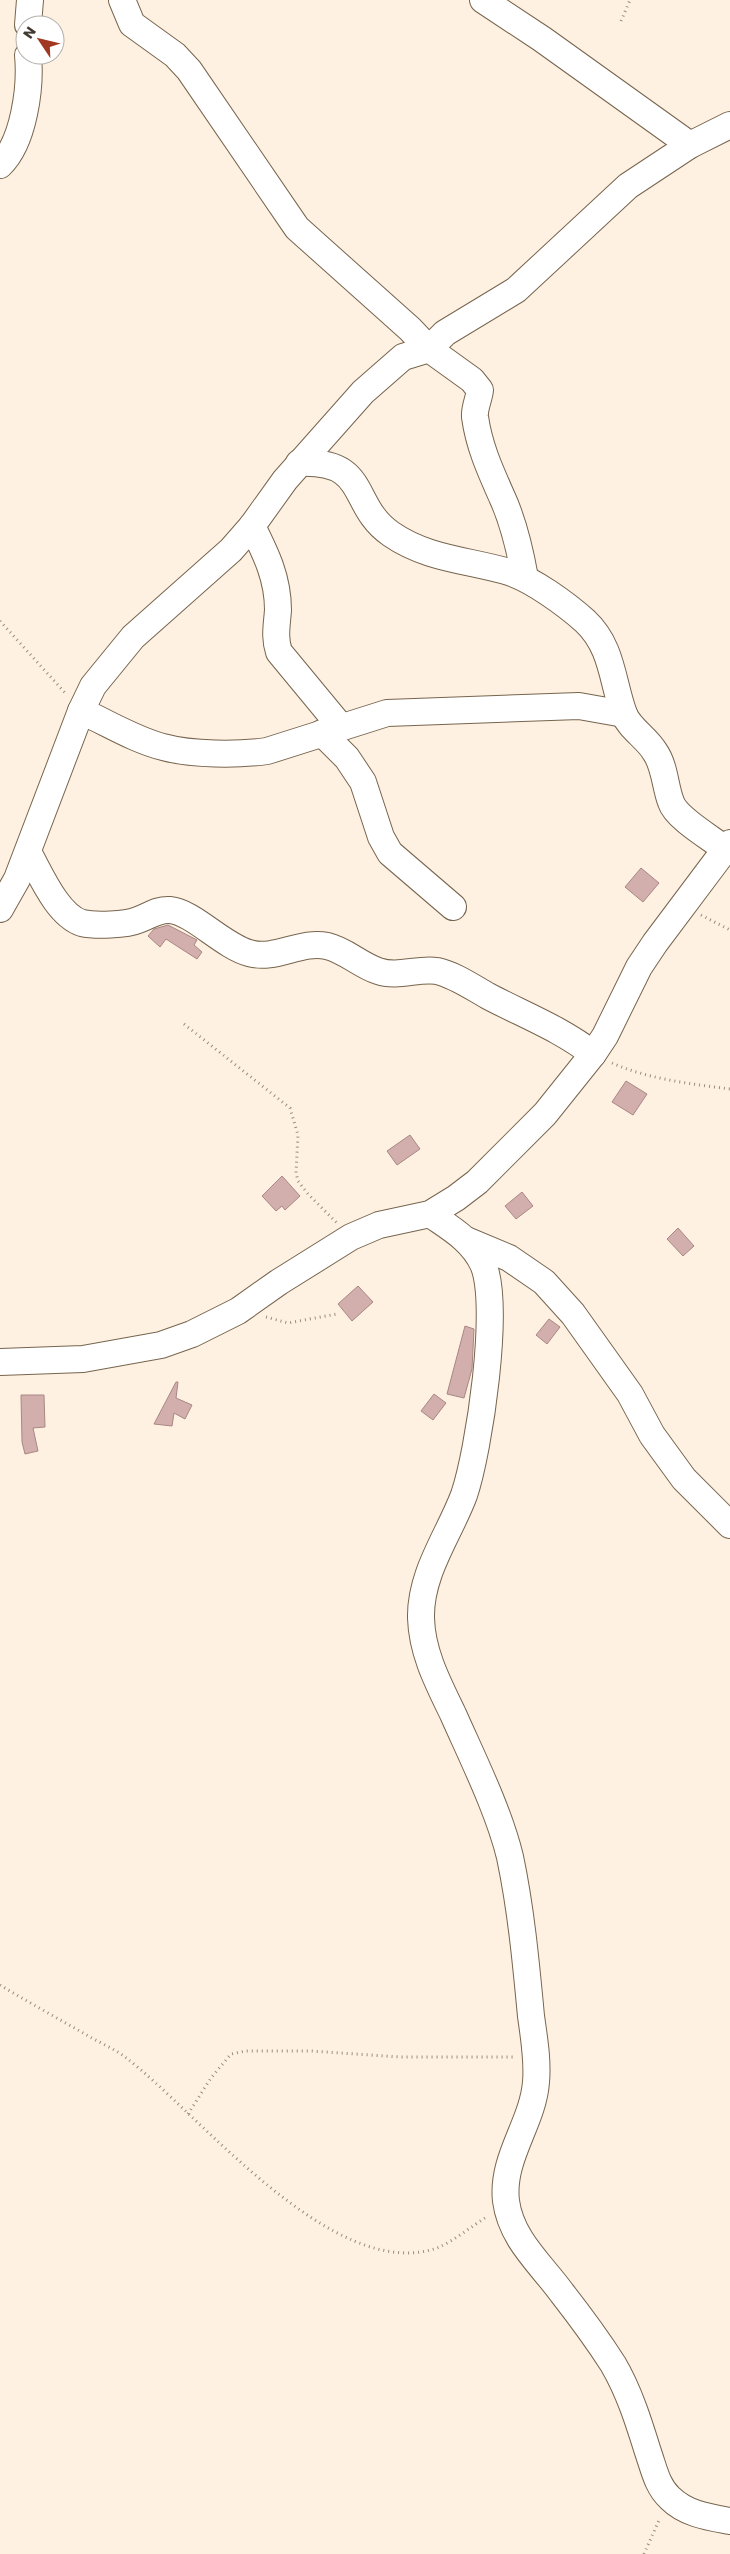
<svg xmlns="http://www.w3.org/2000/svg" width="730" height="2554" font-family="Poppins,sans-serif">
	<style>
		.building { fill: #d2afad; stroke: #a88785 }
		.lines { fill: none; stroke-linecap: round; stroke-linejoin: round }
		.minor-casing { stroke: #77654e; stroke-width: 28 }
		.path { stroke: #978d80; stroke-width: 3; stroke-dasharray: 1 4; stroke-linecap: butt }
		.minor { stroke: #fff; stroke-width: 26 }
	</style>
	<rect width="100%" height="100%" fill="#fef1e1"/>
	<g class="building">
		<polygon points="641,868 659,883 643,902 625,887"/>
		<polygon points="168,925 197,940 194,945 202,952 197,959 166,939 160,947 148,936 154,929"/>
		<polygon points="626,1081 647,1094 633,1115 612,1102"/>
		<polygon points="410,1135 420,1149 397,1165 387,1151"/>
		<polygon points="282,1176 300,1196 285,1210 282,1206 276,1211 262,1196"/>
		<polygon points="522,1192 533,1206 516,1219 505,1206"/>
		<polygon points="678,1228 694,1246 683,1256 667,1239"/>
		<polygon points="358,1286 373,1302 352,1321 338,1304"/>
		<polygon points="549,1319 560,1327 547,1344 536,1335"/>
		<polygon points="465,1326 474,1329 472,1369 464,1398 447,1394"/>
		<polygon points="176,1382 178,1382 176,1398 192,1405 185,1419 174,1413 172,1426 154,1424"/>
		<polygon points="434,1394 446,1403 433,1420 421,1411"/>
		<polygon points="21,1395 44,1395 45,1427 33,1428 38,1451 25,1454 22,1442"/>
	</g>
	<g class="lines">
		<defs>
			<g id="minor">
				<path d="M122,0L132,24L175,55L189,70L297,228L410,329L429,349L472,380L480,390C479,399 474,408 475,417C479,446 490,470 502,497C514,523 520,550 525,578"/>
				<polyline points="483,0 542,39 690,145"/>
				<polyline points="28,25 30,0"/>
				<path d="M0,165C24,142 31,87 28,55"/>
				<path d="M299,463C370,460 349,505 391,534C427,559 468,560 509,572C533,580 566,604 585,621C613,647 612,682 624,714C630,729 647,738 655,752C665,766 665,787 671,802C676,818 711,838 725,849"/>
				<path d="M252,526C266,554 278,578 278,610C277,625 274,637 279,652L341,727"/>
				<path d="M81,711C108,723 135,740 163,747C192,755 238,755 267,751L387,713L579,706L624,714"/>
				<polyline points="322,733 347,758 363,782 381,837 390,853 453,907"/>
				<path d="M28,852C40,873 57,915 82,923C95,926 126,925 138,920C149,916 158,909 170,910C193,912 223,946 249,953C275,961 301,940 327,946C345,950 360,965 378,971C398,978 417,968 437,971C455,975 472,987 488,996C524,1015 561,1029 593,1054"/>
				<polyline points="0,909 17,879 81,711 93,686 133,637 231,550 252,526 285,480 363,392 403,357 429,349 445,333 516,290 628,186 690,145 730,125"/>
				<path d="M430,1214C450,1228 472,1240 483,1264C501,1305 479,1451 464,1495C449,1535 420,1573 421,1618C422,1653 438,1683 453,1714C472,1757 499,1811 510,1857C521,1909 526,1963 531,2016C534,2038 538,2060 536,2082C533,2123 501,2158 506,2201C511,2239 540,2263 562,2293C580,2316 597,2339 613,2364C629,2391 639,2423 648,2452C654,2469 657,2486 670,2498C686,2514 708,2517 730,2521"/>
				<polyline points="466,1240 509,1258 544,1282 573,1314 630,1394 652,1435 684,1479 730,1525"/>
				<polyline points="0,1362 83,1359 161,1345 192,1334 238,1311 279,1282 351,1237 379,1225 430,1214 456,1198 477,1182 545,1114 593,1054 605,1036 639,967 655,943 730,843"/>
			</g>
		</defs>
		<use href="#minor" class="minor-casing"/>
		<g class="path">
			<polyline points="621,21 630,0"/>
			<polyline points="0,621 67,695"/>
			<polyline points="701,915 730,930"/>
			<polyline points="184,1024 290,1108 298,1135 296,1173 298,1181 308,1194 337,1223"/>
			<path d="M612,1063C648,1079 691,1084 730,1089"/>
			<polyline points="266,1317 288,1323 337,1314"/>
			<path d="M0,1985C28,2002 57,2018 85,2034C98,2042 113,2048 125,2057C199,2113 333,2284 437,2248C454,2241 472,2226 488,2216"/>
			<polyline points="188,2114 211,2078 231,2054 246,2051 311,2051 400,2057 516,2057"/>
			<polyline points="644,2554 660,2518"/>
		</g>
		<use href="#minor" class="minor"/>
	</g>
	<g transform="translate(40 40) rotate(305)"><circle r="24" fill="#ffffff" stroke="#b3b0ac"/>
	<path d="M0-4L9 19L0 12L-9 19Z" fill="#a13821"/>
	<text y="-8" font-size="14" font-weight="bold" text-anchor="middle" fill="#41392f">N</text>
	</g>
</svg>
